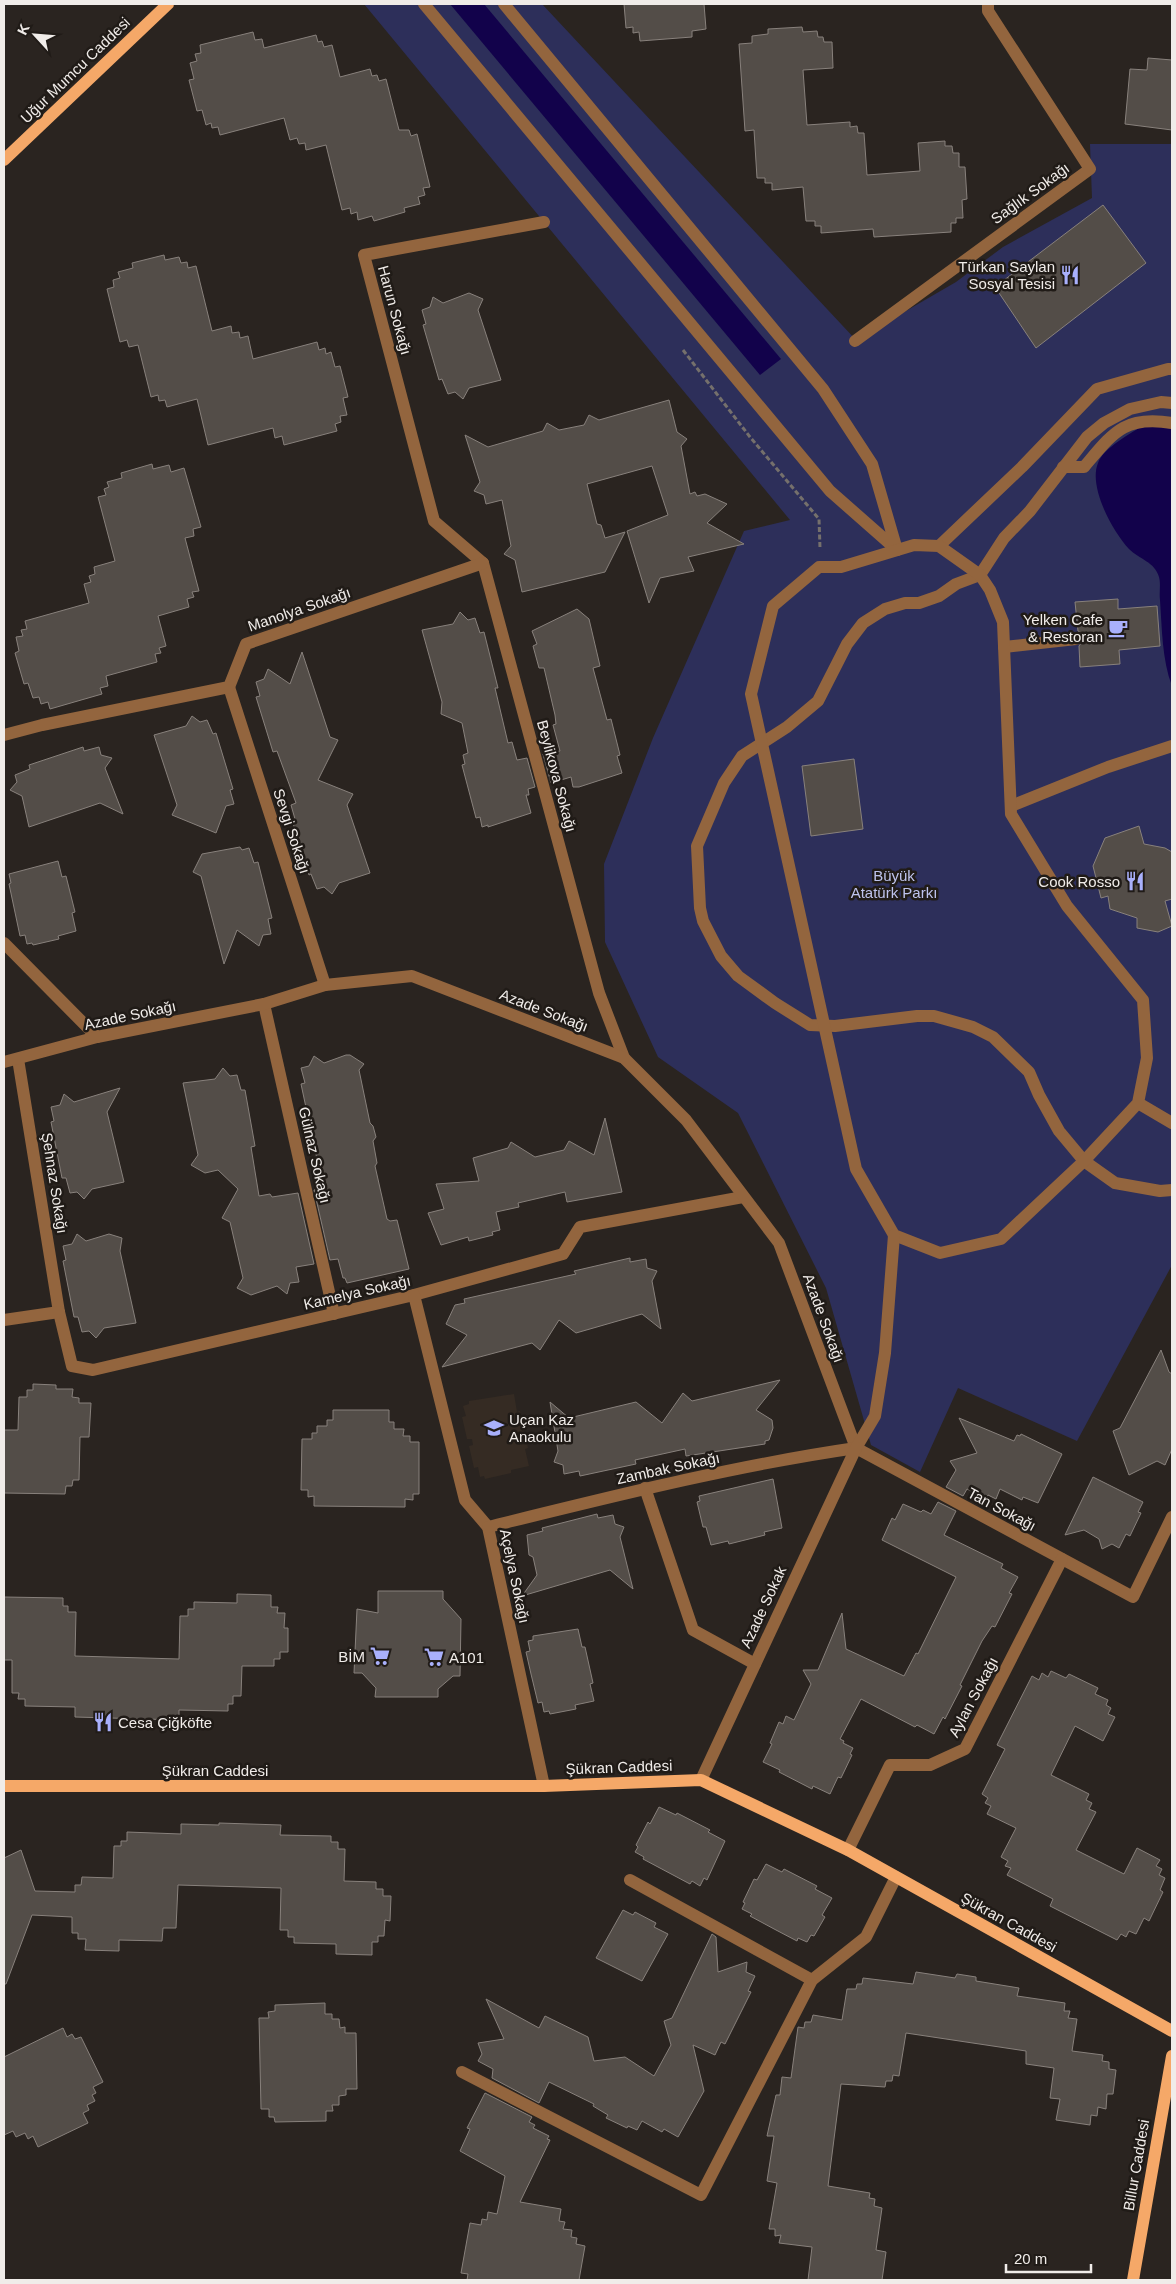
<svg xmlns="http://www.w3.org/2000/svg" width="1176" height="2284" font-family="Arial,sans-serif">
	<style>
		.built { fill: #352b23 }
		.green { fill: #2d2f5a }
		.water { fill: #12024b }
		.building { fill: #534d48; stroke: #88817c }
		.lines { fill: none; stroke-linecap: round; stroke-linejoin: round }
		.path { stroke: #75706c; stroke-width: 3; stroke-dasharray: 5 2.5; stroke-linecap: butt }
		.minor { stroke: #93653e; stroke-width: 12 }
		.major { stroke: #f5a868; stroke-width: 12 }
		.labels { text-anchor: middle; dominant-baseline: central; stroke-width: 5; stroke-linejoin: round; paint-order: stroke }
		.street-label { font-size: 15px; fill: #f0ece9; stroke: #201b17 }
		.poi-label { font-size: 15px; fill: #f0ece9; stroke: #201b17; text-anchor: end }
		.park-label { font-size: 15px; fill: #bec3ed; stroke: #201b17 }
	</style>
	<rect width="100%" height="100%" fill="#2a2420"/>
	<polygon class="built" points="514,1394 517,1412 520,1411 528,1448 525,1449 529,1466 511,1470 511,1473 485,1479 484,1476 480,1477 478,1467 474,1468 469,1446 473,1445 472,1439 467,1439 462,1417 466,1416 463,1406 469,1404 469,1401"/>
	<polygon class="green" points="364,4 542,4 856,340 956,282 1003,247 1092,198 1090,144 1172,144 1172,1265 1077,1441 958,1388 920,1472 871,1445 826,1288 738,1113 658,1057 605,942 604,864 653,738 744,531 790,520"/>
	<g class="water">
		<polygon points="450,4 484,4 781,359 760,375"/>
		<path d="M1145,424L1172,429V686C1162,660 1162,628 1160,600C1159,593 1161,584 1159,577C1155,562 1139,559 1129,549C1113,532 1088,487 1098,463C1103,448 1132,433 1145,424Z"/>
	</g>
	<g class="building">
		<polygon points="624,4 704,4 706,29 692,31 692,37 640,41 639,32 633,33 633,27 626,28"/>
		<polygon points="802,27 803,32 817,31 818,37 823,37 824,42 832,42 833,68 803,70 807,125 850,122 850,127 857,126 858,133 864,133 867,175 920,171 918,143 945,141 945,146 952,146 953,153 959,153 959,167 965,167 967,199 962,200 963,218 956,218 956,223 951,223 951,232 874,237 873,229 821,233 821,226 815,226 815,221 806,221 803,187 772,190 772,183 765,183 765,178 757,178 754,130 745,131 739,44 752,43 752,36 768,34 768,29"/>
		<polygon points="253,32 255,40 262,39 264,48 316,35 318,42 322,41 324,47 332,45 340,77 370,69 372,76 377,75 379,81 386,79 399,130 409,130 411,136 417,134 430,187 423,188 425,195 418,197 420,204 404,208 405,212 374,221 372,216 358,220 357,212 351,214 350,208 342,210 326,145 306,150 305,143 299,144 297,138 290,140 284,118 220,135 218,127 212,128 211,123 206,125 202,110 197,111 189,80 194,79 190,63 197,61 195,54 201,53 200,45"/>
		<polygon points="1148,58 1172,60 1172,130 1125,124 1130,69 1147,70"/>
		<polygon points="1103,205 1146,263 1036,348 995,287"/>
		<polygon points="164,255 165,260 179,257 181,263 187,262 188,268 196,266 212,331 231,326 232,333 239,332 240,338 248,336 253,359 317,342 319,350 325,348 326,354 331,352 335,367 340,366 348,397 343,398 347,415 340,416 341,422 335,424 337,431 284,445 282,436 275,438 273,428 208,445 197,399 167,407 165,400 159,401 158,395 151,397 138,345 129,347 127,340 120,342 107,289 114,287 113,280 120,278 118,272 133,268 132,263"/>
		<polygon points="469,293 483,299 478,310 501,380 469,388 463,399 455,392 448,394 442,379 439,380 423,325 426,324 422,310 430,307 433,297 443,303"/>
		<polygon points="669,400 677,432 687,439 681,446 690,494 695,492 697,496 705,494 727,504 707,523 744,544 688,557 694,571 660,578 649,603 627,531 668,515 652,466 587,484 597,524 601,525 605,538 625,532 605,572 522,592 515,560 504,554 511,546 502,500 486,504 484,495 474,491 480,482 465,435 488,447 543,431 547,423 559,430 584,425 589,415 599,420"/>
		<polygon points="152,464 153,469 169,465 171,472 184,468 201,527 193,529 194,536 185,538 199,591 192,592 194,597 187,599 189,607 158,616 166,646 159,648 161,653 155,654 157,662 106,676 108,686 100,688 102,694 50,709 48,702 41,704 39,697 33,698 28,683 24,684 15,653 19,651 16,637 23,636 21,630 27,629 25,621 89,603 84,584 91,582 89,576 95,574 94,567 115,561 98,497 106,495 104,489 109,487 107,482 122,478 121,473"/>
		<polygon points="1118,599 1118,609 1157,606 1160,646 1119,650 1120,664 1080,667 1079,646 1084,639 1082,634 1078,631 1075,602"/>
		<polygon points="577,609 589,619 600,666 593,668 607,720 611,719 620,755 617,756 622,773 579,787 573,787 571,777 551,783 543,754 560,751 553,725 556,724 555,715 544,668 539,668 533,646 537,644 532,631"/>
		<polygon points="460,612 468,620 475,618 480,633 484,632 498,688 495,688 508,743 512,742 517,760 527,758 535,787 528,789 529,795 526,795 531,813 488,827 488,825 482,827 480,817 476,818 462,765 465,764 463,755 468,753 462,723 441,714 442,702 422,630 453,624"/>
		<polygon points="302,652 330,737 338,740 318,780 353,794 347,805 370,873 339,883 332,894 324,887 317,889 311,874 309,875 292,820 295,819 291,805 296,803 277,751 273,752 256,697 260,696 256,682 264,679 268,669 290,684"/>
		<polygon points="192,716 200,722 207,720 213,734 216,733 233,789 230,790 234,804 226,806 216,833 172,815 177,805 154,735 186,726"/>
		<polygon points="83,747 84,751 99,747 101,755 112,758 105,768 123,814 100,803 29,827 22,796 10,790 17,782 15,775 30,769 29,765"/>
		<polygon points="854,759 863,829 811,836 802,766"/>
		<polygon points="1139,826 1144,844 1165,848 1172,852 1172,899 1165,901 1172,926 1158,932 1137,928 1137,918 1110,909 1108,896 1101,898 1093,866 1105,838"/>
		<polygon points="240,847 242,850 249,848 254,863 258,862 272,918 268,919 271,934 263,935 259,946 237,930 224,964 201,876 193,872 202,854"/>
		<polygon points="58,861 62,877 66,876 75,912 72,913 76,931 58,936 59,939 33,945 32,943 27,944 25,935 20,936 9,884 11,883 9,874"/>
		<polygon points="346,1055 350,1055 364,1064 359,1070 370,1123 373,1126 376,1137 373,1141 377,1163 375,1166 387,1219 390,1221 397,1220 409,1269 347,1283 345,1278 343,1278 338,1259 330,1260 314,1190 320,1189 318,1179 321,1178 301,1084 305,1083 301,1068 309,1066 314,1056 324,1063"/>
		<polygon points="223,1068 230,1076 237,1075 241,1090 245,1090 255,1146 251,1147 259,1196 270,1194 272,1197 298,1193 314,1264 296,1267 299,1282 290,1283 287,1294 277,1286 251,1295 237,1288 243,1278 230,1222 222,1218 238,1189 218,1170 205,1173 191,1165 198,1155 183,1083 215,1079"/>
		<polygon points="120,1088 107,1112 124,1182 92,1189 84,1199 77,1192 70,1193 66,1178 62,1178 51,1122 54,1121 51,1107 60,1105 64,1094 74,1102"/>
		<polygon points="605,1118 622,1192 567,1202 565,1192 518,1203 519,1207 496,1212 500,1230 492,1232 493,1235 469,1241 468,1237 441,1245 428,1213 444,1209 436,1184 479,1181 473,1158 508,1148 511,1142 535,1157 564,1150 569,1141 594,1155"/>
		<polygon points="77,1234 86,1241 109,1234 122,1238 120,1251 136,1323 104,1328 96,1338 89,1331 82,1332 78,1317 74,1317 63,1261 66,1260 63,1246 72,1244"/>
		<polygon points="630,1258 630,1262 646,1259 647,1268 657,1271 652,1281 661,1329 642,1314 576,1333 559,1320 540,1350 532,1343 442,1367 467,1335 446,1324 455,1305 465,1303 464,1299 576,1274 574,1271"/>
		<polygon points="1161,1350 1169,1372 1172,1374 1172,1449 1165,1465 1157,1461 1129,1475 1113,1431 1120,1428"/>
		<polygon points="780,1380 756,1410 772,1420 773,1428 769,1440 765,1441 765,1444 686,1456 685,1449 635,1460 636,1464 580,1476 579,1471 564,1474 563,1465 554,1462 558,1451 550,1402 569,1418 636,1402 662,1423 683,1393 692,1401"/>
		<polygon points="33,1384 56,1385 56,1389 73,1389 72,1397 79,1398 79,1403 91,1403 89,1437 80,1437 79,1480 73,1480 72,1486 66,1486 65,1494 4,1493 4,1430 18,1430 19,1397 27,1397 27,1390 33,1390"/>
		<polygon points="333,1410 389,1410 389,1422 394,1422 394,1429 404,1429 403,1436 410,1436 410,1442 419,1442 419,1494 413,1494 413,1500 405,1499 405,1507 314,1506 314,1496 308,1497 308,1490 301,1490 302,1439 312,1439 312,1433 317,1433 317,1426 327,1426 327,1420 333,1420"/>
		<polygon points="959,1418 1014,1441 1017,1435 1020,1436 1021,1434 1062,1454 1038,1503 1023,1497 1022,1500 1000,1489 996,1499 988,1495 986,1498 967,1489 963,1496 946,1487 956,1470 950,1461 977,1453"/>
		<polygon points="1093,1477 1143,1502 1138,1512 1141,1513 1130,1536 1126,1534 1119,1548 1112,1544 1102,1549 1099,1539 1084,1530 1065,1535"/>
		<polygon points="773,1479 782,1528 764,1532 765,1535 729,1544 728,1541 711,1545 706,1527 703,1527 697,1502 700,1501 699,1496"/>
		<polygon points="938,1502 956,1511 944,1535 1003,1564 1001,1568 1018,1577 1009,1593 1012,1594 995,1627 992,1626 982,1641 960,1685 962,1686 945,1719 943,1717 934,1734 917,1725 915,1727 861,1699 840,1739 844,1741 843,1743 853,1748 850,1754 852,1755 841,1778 838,1777 830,1794 813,1786 812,1789 779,1772 780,1770 763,1762 772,1744 770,1743 779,1722 783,1724 786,1716 794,1720 811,1684 803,1670 818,1670 842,1613 846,1649 904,1676 916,1653 918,1654 956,1577 882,1540 892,1518 895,1520 903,1504 921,1512 923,1510 931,1514"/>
		<polygon points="597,1514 598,1518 613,1515 615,1524 624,1527 620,1537 633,1589 610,1570 522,1596 537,1575 533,1557 529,1555 527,1535 543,1531 542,1528"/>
		<polygon points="378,1591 443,1591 443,1599 461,1619 460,1676 453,1676 438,1689 438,1697 375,1697 376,1688 362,1673 354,1673 357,1609 378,1613"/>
		<polygon points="237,1594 271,1595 271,1607 278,1607 277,1613 285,1613 284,1628 288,1628 288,1652 280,1652 280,1659 274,1659 274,1666 242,1666 241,1696 233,1696 233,1704 228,1704 228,1711 179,1710 179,1720 75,1717 75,1707 25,1706 25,1699 18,1699 19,1693 12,1693 12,1660 4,1660 4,1597 63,1598 63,1606 68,1606 68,1612 76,1612 75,1656 179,1659 180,1616 188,1616 188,1609 194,1609 194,1602 237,1603"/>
		<polygon points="578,1629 582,1647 585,1647 593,1683 590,1684 594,1701 575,1705 576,1709 550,1714 549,1711 544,1712 542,1702 538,1703 531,1674 526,1652 530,1651 528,1641 533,1640 533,1636"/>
		<polygon points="1051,1671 1066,1678 1069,1674 1098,1688 1095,1694 1108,1700 1106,1705 1111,1708 1108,1714 1115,1717 1103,1741 1075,1726 1051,1775 1089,1794 1086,1800 1092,1803 1089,1809 1096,1812 1076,1850 1124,1874 1137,1848 1160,1860 1156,1866 1162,1869 1159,1875 1165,1878 1160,1890 1163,1892 1149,1921 1144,1918 1136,1934 1129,1931 1126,1937 1121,1934 1117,1940 1050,1906 1053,1899 1007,1875 1011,1868 1005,1866 1008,1861 1001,1857 1016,1828 987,1814 991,1806 985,1803 988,1798 982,1794 1005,1749 997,1745 1032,1676 1039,1680 1042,1673 1048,1677"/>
		<polygon points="659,1807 676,1815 677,1813 710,1830 708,1832 725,1841 707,1880 704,1878 700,1886 692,1881 690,1884 643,1859 644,1857 635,1852 638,1847 636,1845 648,1822 650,1824"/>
		<polygon points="219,1823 281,1825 280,1835 331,1836 331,1842 338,1842 338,1849 345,1849 344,1881 376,1882 376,1889 383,1889 383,1896 391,1896 390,1921 385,1920 384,1936 378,1936 378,1942 372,1942 372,1955 336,1954 336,1944 294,1943 294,1937 288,1937 288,1930 280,1930 281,1888 178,1885 176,1928 163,1928 162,1941 119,1940 119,1951 85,1950 86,1939 78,1939 78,1933 72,1933 72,1917 32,1915 6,1984 4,1984 4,1858 21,1850 35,1891 75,1892 75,1885 81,1885 82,1877 113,1878 114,1846 121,1846 121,1841 127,1841 127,1832 181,1834 181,1824 219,1825"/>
		<polygon points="766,1864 782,1872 784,1869 817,1886 815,1889 832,1898 822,1915 825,1917 814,1936 811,1935 807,1942 798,1938 797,1941 776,1930 750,1916 752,1914 742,1909 745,1903 743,1902 754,1879 757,1880"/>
		<polygon points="623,1910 633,1915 635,1912 656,1923 654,1927 668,1934 642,1981 596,1958"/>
		<polygon points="712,1934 716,1937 718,1972 747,1962 746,1972 755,1976 748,1991 751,1992 725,2044 721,2042 715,2055 693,2045 704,2091 678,2137 664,2129 662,2132 642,2121 637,2130 628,2126 627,2128 606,2118 608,2115 593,2106 594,2104 549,2082 539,2103 492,2078 493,2069 478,2061 482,2054 478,2043 504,2039 486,1999 539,2028 545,2016 588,2037 594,2061 625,2057 654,2076 671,2045 664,2021 672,2018"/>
		<polygon points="916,1972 955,1978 957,1974 976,1977 976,1981 1019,1988 1017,1996 1065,2003 1064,2011 1070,2011 1068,2018 1077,2019 1072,2051 1103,2055 1102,2061 1109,2062 1109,2069 1116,2070 1113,2094 1107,2094 1106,2109 1098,2107 1097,2116 1091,2115 1090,2125 1056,2120 1060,2099 1050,2098 1054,2068 1026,2064 1026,2051 906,2033 899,2076 893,2075 892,2081 886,2081 885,2087 841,2084 828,2186 870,2193 869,2198 875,2199 874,2206 882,2208 876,2250 886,2252 882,2280 808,2280 812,2247 779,2243 781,2235 775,2236 775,2229 769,2229 777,2183 767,2181 774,2136 767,2136 776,2095 780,2095 782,2077 791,2078 798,2027 804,2028 805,2022 811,2022 813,2015 842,2020 847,1989 856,1989 857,1984 862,1984 863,1978 913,1984"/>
		<polygon points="325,2003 325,2014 332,2014 332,2019 339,2019 340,2028 345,2027 345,2033 356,2033 357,2089 346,2089 346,2095 339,2096 339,2105 332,2105 333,2111 326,2111 326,2121 275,2122 274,2117 269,2117 269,2109 261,2109 259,2018 269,2018 268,2012 275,2011 275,2005"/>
		<polygon points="63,2028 67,2037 72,2034 75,2039 81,2037 103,2082 93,2087 96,2093 92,2095 95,2101 87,2105 89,2110 83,2113 88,2123 38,2147 33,2136 28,2139 25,2133 16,2137 13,2131 4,2135 4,2057"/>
		<polygon points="485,2093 532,2117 529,2122 535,2125 533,2128 549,2136 547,2139 550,2140 520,2202 561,2209 559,2221 565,2222 563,2229 572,2230 571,2237 577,2238 576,2244 585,2246 579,2280 467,2280 468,2274 461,2273 470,2223 481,2225 482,2219 487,2220 488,2212 497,2214 505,2176 460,2151 470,2129 467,2128"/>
	</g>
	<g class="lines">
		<polyline class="path" points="683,350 750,437 819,519 820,548"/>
		<g class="minor">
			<polyline points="424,4 830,491 897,550 872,464 823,389 504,4"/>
			<polyline points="544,222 364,255 434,521 483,563 599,993 624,1058"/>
			<polyline points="855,341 1090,169 988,11 988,4"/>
			<polyline points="1172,403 1161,402 1130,409 1104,423 1087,437 1030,511 1004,538 980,575 956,584 939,596 919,603 905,603 885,609 863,623 847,644 818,701 787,727 742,756 724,783 697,846 700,908 703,921 721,956 738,976 775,1003 810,1025 835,1026 917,1016 934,1016 973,1027 993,1037 1029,1072 1039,1095 1059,1131 1084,1161 1115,1183 1160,1191 1172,1190"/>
			<path d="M1063,467H1084C1113,433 1124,415 1172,423"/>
			<polyline points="939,546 1022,467 1097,389 1168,369 1172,369"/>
			<polyline points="1004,647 1076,639"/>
			<polyline points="229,687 325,985"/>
			<polyline points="4,735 42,725 229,687 246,644 483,563"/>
			<polyline points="1011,806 1108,767 1172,746"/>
			<polyline points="4,943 97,1037"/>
			<polyline points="264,1004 334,1314"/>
			<polyline points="18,1059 59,1312 72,1366 93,1370 414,1295 563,1254 580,1227 743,1197"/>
			<polyline points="4,1062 97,1037 264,1004 325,985 412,976 624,1058 686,1120 779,1243 856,1448"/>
			<polyline points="1138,1103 1084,1161 1001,1239 940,1253 894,1235 856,1169 751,694 773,606 819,567 841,567 914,545 939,546 980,575 990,590 1003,622 1011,814 1067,906 1143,1000 1147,1058 1138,1103 1172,1123"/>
			<polyline points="414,1295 465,1500 488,1527 544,1786"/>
			<polyline points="4,1320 59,1312"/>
			<polyline points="856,1448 1133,1597 1172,1517"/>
			<polyline points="645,1488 693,1630 755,1664"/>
			<path d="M488,1527C610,1497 732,1466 856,1448"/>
			<polyline points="701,1780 856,1448 875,1416 885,1353 894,1235"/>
			<polyline points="848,1850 890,1765 930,1765 965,1749 1062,1559"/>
			<polyline points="630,1880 812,1980"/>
			<polyline points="462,2072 701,2195 812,1980 866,1937 896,1877"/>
		</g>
		<g class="major">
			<polyline points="4,160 168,4"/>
			<polyline points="4,1786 544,1786 701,1780 848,1850 1172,2031"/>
			<polyline points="1133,2280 1172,2056"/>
		</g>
	</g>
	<defs>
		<symbol id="restaurant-bare" viewBox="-9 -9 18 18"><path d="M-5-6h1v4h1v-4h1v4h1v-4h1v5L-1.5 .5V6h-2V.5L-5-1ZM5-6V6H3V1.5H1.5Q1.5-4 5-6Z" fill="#a9b0fc" stroke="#201b17" stroke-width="2.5" paint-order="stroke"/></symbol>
		<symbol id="cafe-bare" viewBox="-9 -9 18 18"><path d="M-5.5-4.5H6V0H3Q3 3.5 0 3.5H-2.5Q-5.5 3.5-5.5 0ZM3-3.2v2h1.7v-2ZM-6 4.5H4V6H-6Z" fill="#a9b0fc" stroke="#201b17" stroke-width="2.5" paint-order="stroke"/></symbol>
		<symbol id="school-bare" viewBox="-9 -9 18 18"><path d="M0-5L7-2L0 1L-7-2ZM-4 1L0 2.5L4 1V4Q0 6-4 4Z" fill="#a9b0fc" stroke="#201b17" stroke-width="2.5" paint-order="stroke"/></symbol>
		<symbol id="supermarket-bare" viewBox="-9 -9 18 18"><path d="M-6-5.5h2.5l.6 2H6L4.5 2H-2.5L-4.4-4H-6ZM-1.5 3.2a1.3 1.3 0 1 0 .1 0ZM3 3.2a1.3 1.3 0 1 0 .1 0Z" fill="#a9b0fc" stroke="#201b17" stroke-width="2.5" paint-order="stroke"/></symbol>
	</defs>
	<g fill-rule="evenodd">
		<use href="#restaurant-bare" x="1056" y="261" width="28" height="28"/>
		<use href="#cafe-bare" x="1104" y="614" width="28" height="28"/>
		<use href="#restaurant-bare" x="1121" y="867" width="28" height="28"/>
		<use href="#school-bare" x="480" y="1414" width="28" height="28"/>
		<use href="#supermarket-bare" x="366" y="1642" width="28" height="28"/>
		<use href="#supermarket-bare" x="420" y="1643" width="28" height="28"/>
		<use href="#restaurant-bare" x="89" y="1708" width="28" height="28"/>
	</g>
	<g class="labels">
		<g class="street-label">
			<text transform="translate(75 70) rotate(-44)">Uğur Mumcu Caddesi</text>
			<text transform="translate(1030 193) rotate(-36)">Sağlık Sokağı</text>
			<text transform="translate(395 310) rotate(75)">Harun Sokağı</text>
			<text transform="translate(299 609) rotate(-19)">Manolya Sokağı</text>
			<text transform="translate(557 776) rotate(75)">Beylikova Sokağı</text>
			<text transform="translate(292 831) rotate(72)">Sevgi Sokağı</text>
			<text transform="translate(544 1010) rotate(21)">Azade Sokağı</text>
			<text transform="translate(130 1015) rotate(-12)">Azade Sokağı</text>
			<text transform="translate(315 1155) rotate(77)">Gülnaz Sokağı</text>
			<text transform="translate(55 1183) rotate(81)">Şehnaz Sokağı</text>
			<text transform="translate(357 1292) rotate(-13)">Kamelya Sokağı</text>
			<text transform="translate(824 1318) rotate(70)">Azade Sokağı</text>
			<text transform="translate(668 1468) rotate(-12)">Zambak Sokağı</text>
			<text transform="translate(1002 1509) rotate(28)">Tan Sokağı</text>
			<text transform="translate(515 1576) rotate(78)">Açelya Sokağı</text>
			<text transform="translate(763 1607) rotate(-65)">Azade Sokak</text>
			<text transform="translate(973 1697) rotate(-62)">Aylan Sokağı</text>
			<text transform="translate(619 1767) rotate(-2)">Şükran Caddesi</text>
			<text x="215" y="1770">Şükran Caddesi</text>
			<text transform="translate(1009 1922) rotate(29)">Şükran Caddesi</text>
			<text transform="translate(1136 2165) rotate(-80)">Billur Caddesi</text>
		</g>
		<g class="poi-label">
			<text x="1055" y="266">Türkan Saylan<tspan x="1055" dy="17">Sosyal Tesisi</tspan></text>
			<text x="1103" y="619">Yelken Cafe<tspan x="1103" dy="17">&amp; Restoran</tspan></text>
			<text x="1120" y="881">Cook Rosso</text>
			<text x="509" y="1419" text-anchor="start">Uçan Kaz<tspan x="509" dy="17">Anaokulu</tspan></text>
			<text x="365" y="1656">BİM</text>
			<text x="449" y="1657" text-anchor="start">A101</text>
			<text x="118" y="1722" text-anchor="start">Cesa Çiğköfte</text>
		</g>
		<g class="park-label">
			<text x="894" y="875">Büyük<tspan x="894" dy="17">Atatürk Parkı</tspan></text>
		</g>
	</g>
	<rect width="1176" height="2284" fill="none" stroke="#f0ece9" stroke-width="10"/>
	<g transform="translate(35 35) rotate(296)" stroke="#201b17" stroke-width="4" paint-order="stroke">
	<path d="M0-4L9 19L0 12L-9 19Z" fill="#f0ece9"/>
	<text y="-8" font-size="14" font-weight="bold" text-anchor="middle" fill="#f0ece9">K</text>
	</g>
	<path d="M1006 2264v8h85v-8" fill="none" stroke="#f0ece9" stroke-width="2.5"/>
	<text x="1014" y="2264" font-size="15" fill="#f0ece9" stroke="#201b17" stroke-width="4" paint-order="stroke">20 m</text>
</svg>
